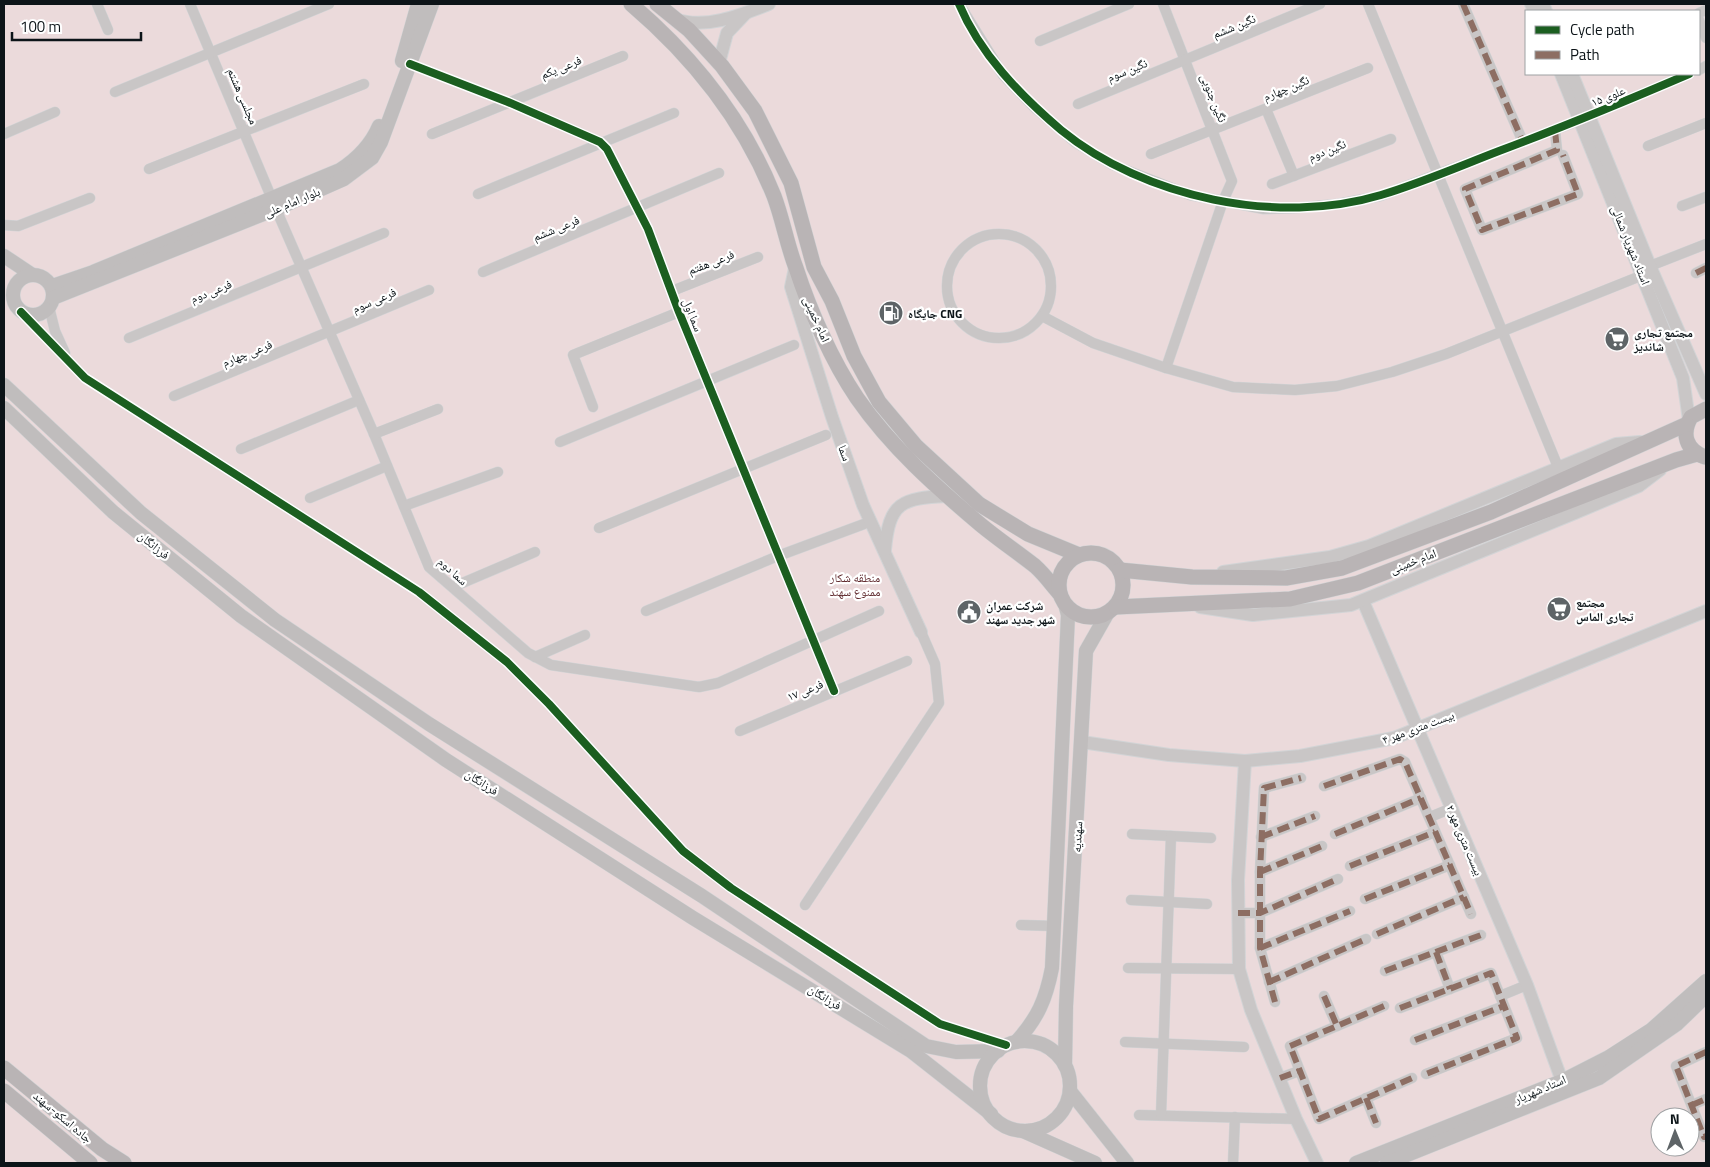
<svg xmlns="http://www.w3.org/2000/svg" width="1710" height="1167" font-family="'Titillium Web','Noto Naskh Arabic',sans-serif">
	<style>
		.green { fill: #ebdadb; fill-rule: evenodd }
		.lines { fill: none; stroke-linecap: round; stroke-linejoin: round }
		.minor-casing { stroke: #d2d4d6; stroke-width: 11 }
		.tertiary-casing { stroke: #d2d4d6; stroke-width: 14 }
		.secondary-casing { stroke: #d2d4d6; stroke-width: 15 }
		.primary-casing { stroke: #d2d4d6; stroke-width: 16 }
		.minor { stroke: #c9c6c6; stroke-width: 10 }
		.tertiary { stroke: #c9c6c6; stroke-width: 12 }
		.secondary { stroke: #c0bdbd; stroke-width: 14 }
		.primary { stroke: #b9b4b5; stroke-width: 15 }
		.quiet { stroke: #8d6e63; stroke-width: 6; stroke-dasharray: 12 6; stroke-linecap: butt }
		.cycleway-casing { stroke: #fff; stroke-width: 11 }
		.cycleway { stroke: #1b5e20; stroke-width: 8 }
		.labels { text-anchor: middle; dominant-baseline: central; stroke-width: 4.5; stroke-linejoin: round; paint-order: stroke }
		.street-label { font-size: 12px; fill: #0c1418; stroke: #fff }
		.poi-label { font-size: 12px; font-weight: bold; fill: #0c1418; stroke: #fff; text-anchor: start }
		.park-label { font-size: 12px; fill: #622d31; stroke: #fff }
	</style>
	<rect width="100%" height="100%" fill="#f7f9fb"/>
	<path class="green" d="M4,4H1706V1163H4ZM1526,11H1699V74H1526ZM1660,1117H1690V1147H1660Z"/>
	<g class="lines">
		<defs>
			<g id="minor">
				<polyline points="97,4 108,30"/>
				<polyline points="190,4 272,199"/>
				<polyline points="959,4 1003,75 1033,106 1075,142 1113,165 1190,195 1223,201 1264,209 1295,208 1338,204 1380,196 1580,120"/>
				<polyline points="1163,4 1232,181 1223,201 1166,368"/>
				<polyline points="1368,4 1558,467"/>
				<polyline points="1463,4 1523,142"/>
				<polyline points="1699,13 1706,10"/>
				<polyline points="1699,20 1706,38"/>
				<polyline points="1040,41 1129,4"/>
				<polyline points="410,64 508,102 600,142 607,149 648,229 679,312 834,691"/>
				<polyline points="1699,70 1706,66"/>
				<polyline points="115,92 329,4"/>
				<polyline points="1078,104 1320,4"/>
				<polyline points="1266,109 1294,176"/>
				<polyline points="1589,116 1689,74"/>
				<polyline points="1555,131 1557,150 1465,189 1482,230 1578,194 1563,155"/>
				<polyline points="4,134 55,112"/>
				<polyline points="432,134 623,56"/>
				<polyline points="1648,146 1706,123"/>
				<polyline points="1151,154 1368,68"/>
				<polyline points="149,169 364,84"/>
				<polyline points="1272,184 1391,139"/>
				<polyline points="478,194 674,113"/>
				<polyline points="1682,206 1706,197"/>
				<polyline points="276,209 374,434 429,567 528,653 551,665 699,687 718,683 879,611"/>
				<polyline points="4,225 18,226 90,198"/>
				<circle cx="999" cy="286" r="52"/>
				<polyline points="1650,266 1706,244"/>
				<polyline points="483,272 719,173"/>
				<polyline points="1696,273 1706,268"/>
				<polyline points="672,291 758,257"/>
				<polyline points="49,307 55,331 65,353"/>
				<polyline points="21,312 85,378 419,592 507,662 549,704 683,851 731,888 940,1024 1006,1045"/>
				<polyline points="1042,316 1093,343 1166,368 1233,387 1295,390 1337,386 1392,372 1446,354 1643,275"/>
				<polyline points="129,338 384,233"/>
				<polyline points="174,396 429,290"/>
				<polyline points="593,407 573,355 679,312"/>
				<polyline points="374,434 438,409"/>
				<polyline points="560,442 794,345"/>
				<polyline points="241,449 359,400"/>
				<polyline points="310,498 387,466"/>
				<polyline points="404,506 498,472"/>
				<polyline points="599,528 826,435"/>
				<polyline points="453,587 535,552"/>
				<polyline points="646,611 778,556 864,524"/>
				<polyline points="535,657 585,635"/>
				<polyline points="740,731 907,661"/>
				<polyline points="1324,786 1400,759 1405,762 1471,914"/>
				<polyline points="1430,817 1452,808"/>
				<polyline points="1132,834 1211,838"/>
				<polyline points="1335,834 1421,798"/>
				<polyline points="1261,837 1315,816"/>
				<polyline points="1350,866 1435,832"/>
				<polyline points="1260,872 1322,846"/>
				<polyline points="1365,899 1450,865"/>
				<polyline points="1131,900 1207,904"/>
				<polyline points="805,905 939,703 935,664 921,632"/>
				<polyline points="1238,913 1260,913 1338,879"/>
				<polyline points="1021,925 1054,926"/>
				<polyline points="1377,934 1464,897"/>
				<polyline points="1260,948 1350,911"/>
				<polyline points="1436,952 1450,989"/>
				<polyline points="1128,968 1239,969"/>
				<polyline points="1385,971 1481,935"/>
				<polyline points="1269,982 1366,939"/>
				<polyline points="1324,996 1337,1026"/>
				<polyline points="1500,996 1527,985"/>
				<polyline points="1275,1002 1260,948 1260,872 1264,788 1301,778"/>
				<polyline points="1384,1006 1290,1046 1319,1119 1412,1078"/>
				<polyline points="1400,1008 1491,973 1517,1038 1426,1074"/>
				<polyline points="1415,1040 1504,1006"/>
				<polyline points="1125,1042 1244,1047"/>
				<polyline points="1706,1052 1676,1066 1704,1137 1706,1136"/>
				<polyline points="1280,1078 1299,1071"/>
				<polyline points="1366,1098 1376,1123"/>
				<polyline points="1692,1105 1706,1099"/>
				<polyline points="1139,1115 1296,1119"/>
				<polyline points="1161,1115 1171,836"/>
				<polyline points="1233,1163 1235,1117"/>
			</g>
			<g id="tertiary">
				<polyline points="1531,4 1534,11"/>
				<polyline points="1543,4 1546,11"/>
				<path d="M675,19C705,30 741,15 769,4"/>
				<polyline points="719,63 727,33 746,13"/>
				<polyline points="1561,74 1683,378 1689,420"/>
				<polyline points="1572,74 1650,266 1706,394"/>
				<polyline points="795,268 791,287 832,417 863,505 921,632"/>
				<path d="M885,550C889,502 902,498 947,496"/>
				<polyline points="1223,572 1330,557 1369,546 1616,444 1640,442"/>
				<polyline points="1363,601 1527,985 1562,1081"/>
				<polyline points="1200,607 1253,615 1351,605 1575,513 1639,486 1660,470"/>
				<polyline points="1082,742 1169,755 1245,761 1300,756 1394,738 1706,611"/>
				<polyline points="1245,761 1238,880 1239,969 1251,1010 1296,1119 1317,1163"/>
			</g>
			<g id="secondary">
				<polyline points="402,61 418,4"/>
				<polyline points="4,256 31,274"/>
				<circle cx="33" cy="295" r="20"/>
				<path d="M52,286L93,272L340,170C357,159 371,145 379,126"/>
				<polyline points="53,298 276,209 344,179 372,158 381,142 432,4"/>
				<polyline points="4,385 141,513 275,620 429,724 702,896 926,1046 956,1052 998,1051"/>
				<polyline points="4,408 113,512 241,616 446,760 693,918 911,1051 991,1114"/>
				<circle cx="1025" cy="1086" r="45"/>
				<path d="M1016,1042C1038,1018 1046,999 1052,968L1068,615L1065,604"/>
				<polyline points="1065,1065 1066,1006 1086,651 1107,614"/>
				<polyline points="1070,1091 1127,1163"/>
				<polyline points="1023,1131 1095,1163"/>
				<polyline points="1356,1163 1562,1081 1609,1057 1651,1030 1706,981"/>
				<polyline points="1387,1163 1599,1078 1677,1024 1706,996"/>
			</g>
			<g id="primary">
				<path d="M631,4C692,56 744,121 774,196C783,220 787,245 796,268C810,311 832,361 857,398C891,447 936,487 981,525C998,539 1017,552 1035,566C1044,574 1052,585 1060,594"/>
				<polyline points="657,4 689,30 722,66 755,111 791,183 814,267 832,301 854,356 879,402 916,446 979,504 1028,534 1079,555"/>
				<path d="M1705,457C1686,450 1681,434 1691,417L1706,409"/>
				<circle cx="1091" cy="585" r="32"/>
				<polyline points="1120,570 1192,577 1286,578 1342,568 1491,512 1687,424"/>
				<polyline points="1116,607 1290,599 1358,583 1676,460 1697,454"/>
				<polyline points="4,1068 102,1149 124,1163"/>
				<polyline points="4,1091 90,1163"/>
			</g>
		</defs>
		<use href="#minor" class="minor-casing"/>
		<use href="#tertiary" class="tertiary-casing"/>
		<use href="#secondary" class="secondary-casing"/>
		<use href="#primary" class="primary-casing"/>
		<use href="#minor" class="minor"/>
		<use href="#tertiary" class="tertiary"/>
		<use href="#secondary" class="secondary"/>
		<use href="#primary" class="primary"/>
		<g class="quiet">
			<polyline points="1463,4 1523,142"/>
			<polyline points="1555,131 1557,150 1465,189 1482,230 1578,194 1563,155"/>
			<polyline points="1696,273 1706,268"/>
			<polyline points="1324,786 1400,759 1405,762 1471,914"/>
			<polyline points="1335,834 1421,798"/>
			<polyline points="1261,837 1315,816"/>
			<polyline points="1350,866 1435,832"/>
			<polyline points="1260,872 1322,846"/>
			<polyline points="1365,899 1450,865"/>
			<polyline points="1238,913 1260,913 1338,879"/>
			<polyline points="1377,934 1464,897"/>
			<polyline points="1260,948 1350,911"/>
			<polyline points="1436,952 1450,989"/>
			<polyline points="1385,971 1481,935"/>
			<polyline points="1269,982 1366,939"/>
			<polyline points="1324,996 1337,1026"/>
			<polyline points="1275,1002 1260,948 1260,872 1264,788 1301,778"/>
			<polyline points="1384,1006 1290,1046 1319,1119 1412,1078"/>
			<polyline points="1400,1008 1491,973 1517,1038 1426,1074"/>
			<polyline points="1415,1040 1504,1006"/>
			<polyline points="1706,1052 1676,1066 1704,1137 1706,1136"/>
			<polyline points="1280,1078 1299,1071"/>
			<polyline points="1366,1098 1376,1123"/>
			<polyline points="1692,1105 1706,1099"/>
		</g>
		<defs>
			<g id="cycleway">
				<path d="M959,4C980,54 1020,95 1061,130C1144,198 1278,226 1381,195C1421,183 1460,166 1499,151C1563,127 1626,101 1689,74"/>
				<polyline points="410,64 508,102 600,142 607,149 648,229 679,312 834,691"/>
				<polyline points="21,312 85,378 419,592 507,662 549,704 683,851 731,888 940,1024 1006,1045"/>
			</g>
		</defs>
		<use href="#cycleway" class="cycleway-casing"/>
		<use href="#cycleway" class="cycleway"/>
	</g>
	<defs>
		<symbol id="fuel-disc" viewBox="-11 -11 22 22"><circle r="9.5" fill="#5e6467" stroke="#fff"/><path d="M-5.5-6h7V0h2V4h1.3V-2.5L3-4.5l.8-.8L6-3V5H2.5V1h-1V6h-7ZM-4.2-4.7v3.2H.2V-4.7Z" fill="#fff"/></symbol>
		<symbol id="supermarket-disc" viewBox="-11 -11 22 22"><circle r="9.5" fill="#5e6467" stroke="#fff"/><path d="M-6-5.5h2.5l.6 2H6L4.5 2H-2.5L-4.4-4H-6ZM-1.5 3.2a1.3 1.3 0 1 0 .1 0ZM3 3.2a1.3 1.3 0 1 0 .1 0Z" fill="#fff"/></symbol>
		<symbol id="civic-disc" viewBox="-11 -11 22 22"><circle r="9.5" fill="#5e6467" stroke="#fff"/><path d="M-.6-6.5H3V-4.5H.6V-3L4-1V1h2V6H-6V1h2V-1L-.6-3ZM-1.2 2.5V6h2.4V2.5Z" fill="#fff"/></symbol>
	</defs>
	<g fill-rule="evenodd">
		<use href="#fuel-disc" x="877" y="299" width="28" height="28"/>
		<use href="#supermarket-disc" x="1603" y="325" width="28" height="28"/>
		<use href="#supermarket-disc" x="1545" y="595" width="28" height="28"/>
		<use href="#civic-disc" x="955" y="598" width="28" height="28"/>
	</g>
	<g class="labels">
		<g class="street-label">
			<text transform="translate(1234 26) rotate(-22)">نگین ششم</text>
			<text transform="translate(561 67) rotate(-22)">فرعی یکم</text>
			<text transform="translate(1127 70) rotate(-22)">نگین سوم</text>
			<text transform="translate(1286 88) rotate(-22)">نگین چهارم</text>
			<text transform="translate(243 96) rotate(67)">مجلسی هشتم</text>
			<text transform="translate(1608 96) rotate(-22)">علوی ۱۵</text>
			<text transform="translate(1214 98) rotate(68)">نگین جنوبی</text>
			<text transform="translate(1327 150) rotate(-21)">نگین دوم</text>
			<text transform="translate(292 202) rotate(-23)">بلوار امام علی</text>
			<text transform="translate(556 228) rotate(-22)">فرعی ششم</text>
			<text transform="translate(1631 245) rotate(68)">استاد شهریار شمالی</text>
			<text transform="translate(711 262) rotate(-21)">فرعی هفتم</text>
			<text transform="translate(211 291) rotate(-22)">فرعی دوم</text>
			<text transform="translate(374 300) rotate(-23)">فرعی سوم</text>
			<text transform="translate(693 315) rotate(68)">سما اول</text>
			<text transform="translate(817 319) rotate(66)">امام خمینی</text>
			<text transform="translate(247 353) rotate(-22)">فرعی چهارم</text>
			<text transform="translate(845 453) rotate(70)">سما</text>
			<text transform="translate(154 545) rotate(39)">فرزانگان</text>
			<text transform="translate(1413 561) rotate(-21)">امام خمینی</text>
			<text transform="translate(453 571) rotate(42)">سما دوم</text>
			<text transform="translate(805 690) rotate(-22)">فرعی ۱۷</text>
			<text transform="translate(1418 727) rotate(-20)">بیست متری مهر ۴</text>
			<text transform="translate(482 782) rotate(33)">فرزانگان</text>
			<text transform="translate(1077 837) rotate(-87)">سهندیه</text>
			<text transform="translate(1465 840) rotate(67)">بیست متری مهر ۲</text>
			<text transform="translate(825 997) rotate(32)">فرزانگان</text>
			<text transform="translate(1540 1089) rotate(-23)">استاد شهریار</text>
			<text transform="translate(63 1117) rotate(40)">جاده اسکو-سهند</text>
		</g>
		<g class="poi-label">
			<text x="908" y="313">جایگاه CNG</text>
			<text x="1634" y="332">مجتمع تجاری<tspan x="1634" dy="14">شاندیز</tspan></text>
			<text x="1576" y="602">مجتمع<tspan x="1576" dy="14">تجاری الماس</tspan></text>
			<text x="986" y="605">شرکت عمران<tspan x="986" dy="14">شهر جدید سهند</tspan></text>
		</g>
		<g class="park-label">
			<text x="855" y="577">منطقه شکار<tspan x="855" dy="14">ممنوع سهند</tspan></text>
		</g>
	</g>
	<rect width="1710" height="1167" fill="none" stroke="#0c1418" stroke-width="10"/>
	<rect x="1525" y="10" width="175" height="65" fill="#ffffff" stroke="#9ea1a3"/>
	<rect x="1535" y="26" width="25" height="8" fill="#1b5e20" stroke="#9ea1a3"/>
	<text x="1570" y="35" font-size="15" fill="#0c1418">Cycle path</text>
	<rect x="1535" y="51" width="25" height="8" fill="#8d6e63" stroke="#9ea1a3"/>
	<text x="1570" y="60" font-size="15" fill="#0c1418">Path</text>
	<g transform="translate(1675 1132) rotate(359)"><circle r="24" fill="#ffffff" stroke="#9ea1a3"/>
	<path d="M0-4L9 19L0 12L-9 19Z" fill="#5e6467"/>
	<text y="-8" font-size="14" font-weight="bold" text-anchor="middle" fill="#0c1418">N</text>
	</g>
	<path d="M12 32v8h129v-8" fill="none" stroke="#0c1418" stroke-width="2.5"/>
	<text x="20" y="32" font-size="15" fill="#0c1418" stroke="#ffffff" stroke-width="4" paint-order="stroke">100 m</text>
</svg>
